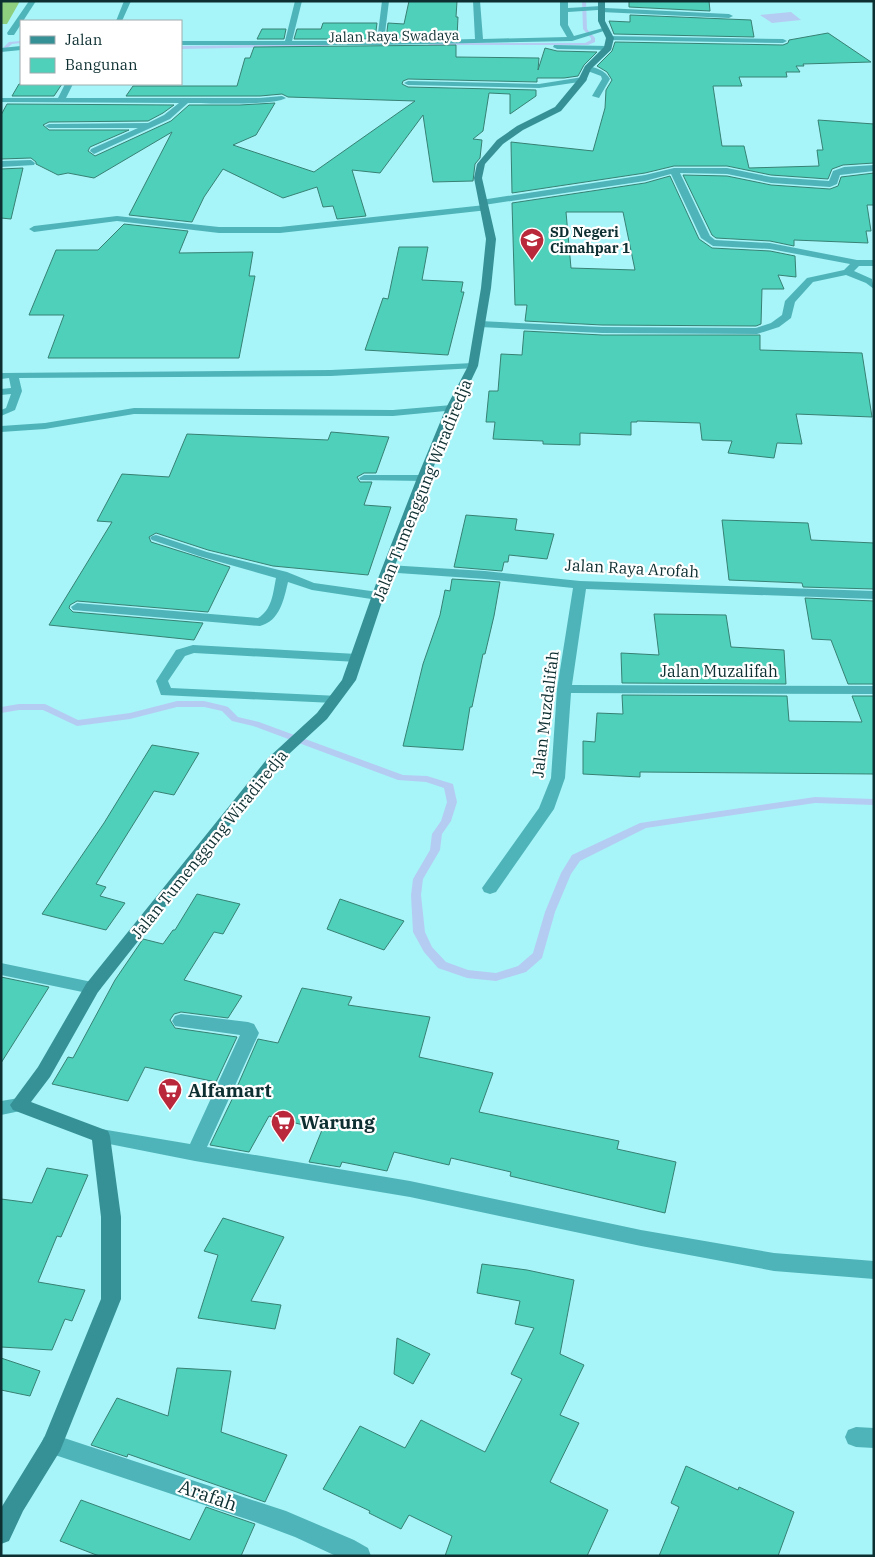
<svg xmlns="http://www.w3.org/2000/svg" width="875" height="1557" font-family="'IBM Plex Serif',serif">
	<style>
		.green { fill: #8dcf7e }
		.water { fill: #b5ccf2 }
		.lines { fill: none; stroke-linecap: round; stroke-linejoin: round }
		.stream { fill: #b5ccf2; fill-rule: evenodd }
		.building { fill: #4ed0ba; stroke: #378174; fill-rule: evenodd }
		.lane { fill: #4fb4b9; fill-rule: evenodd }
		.street { fill: #4fb4b9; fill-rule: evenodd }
		.secondary { fill: #369196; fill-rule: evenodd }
		.labels { text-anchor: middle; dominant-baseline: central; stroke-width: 4.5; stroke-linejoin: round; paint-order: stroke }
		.far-street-label { font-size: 14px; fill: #0e2f31; stroke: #fff }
		.far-poi-label { font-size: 14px; font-weight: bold; fill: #0e2f31; stroke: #fff; text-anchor: start }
		.street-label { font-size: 16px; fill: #0e2f31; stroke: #fff }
		.near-poi-label { font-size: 19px; font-weight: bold; fill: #0e2f31; stroke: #fff; text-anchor: start }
		.near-street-label { font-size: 19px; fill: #0e2f31; stroke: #fff }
	</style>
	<rect width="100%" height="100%" fill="#a7f5f9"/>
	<polygon class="green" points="1,1 20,1 7,24 1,24"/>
	<polygon class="water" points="791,12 801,20 772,23 760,15"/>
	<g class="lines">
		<g class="stream">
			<polygon points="582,1 586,1 587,29 595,38 595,42 588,45 430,45 428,44 430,43 585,43 591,40 591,38 583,29"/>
			<polygon points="21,41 21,43 12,44 1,54 1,50 9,42"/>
			<polygon points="330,44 328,46 181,49 181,46"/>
			<polygon points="177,701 204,701 225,706 228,707 238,717 259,722 403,775 427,776 453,784 457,802 451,821 442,834 440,850 423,879 421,895 425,932 432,947 446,962 468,970 496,973 518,966 533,953 545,912 561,873 572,855 640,823 815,797 874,799 874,805 815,803 646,828 580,861 571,874 555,912 542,958 526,972 496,981 467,978 438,968 424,952 413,932 411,895 413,879 430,850 432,834 441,821 447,802 444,788 426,782 398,780 253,726 232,721 222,711 204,707 177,707 130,719 77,726 43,710 19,710 1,713 1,707 19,704 45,704 78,720 130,713"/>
		</g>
	</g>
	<g class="building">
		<polygon points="409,1 457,1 456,17 458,17 457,38 386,39 388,23 404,24"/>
		<polygon points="629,1 709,1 710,11 629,7"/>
		<polygon points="630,15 751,20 754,37 614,34 609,21 630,22"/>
		<polygon points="323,23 377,23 375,39 294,39 297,29 321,29"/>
		<polygon points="262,29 286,29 284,39 257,39"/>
		<polygon points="828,33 871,62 803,64 804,66 796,66 800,72 786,72 787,77 739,77 742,86 713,86 722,146 744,146 749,168 819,166 817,150 823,150 818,120 874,124 874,163 843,165 832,169 828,179 771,175 727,166 674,166 645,173 512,193 511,142 593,151 605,108 606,90 612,80 607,72 597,66 612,51 615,42 783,45 788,43 789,40"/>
		<polygon points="456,45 456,57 539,58 538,70 545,48 557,51 597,52 584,65 578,76 564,78 537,78 537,82 408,79 403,81 402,84 408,87 536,90 536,96 510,114 510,94 489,93 483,131 473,139 482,140 480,158 475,164 473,181 433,182 423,115 380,173 352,170 366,216 337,219 333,206 323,207 317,187 283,198 223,169 204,197 192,222 129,215 172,132 94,178 68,173 58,175 36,164 36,162 31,158 1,159 1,115 7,104 174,105 163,113 148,121 49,122 43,125 49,130 129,130 90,147 88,151 95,156 171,121 189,105 240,105 275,103 256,135 233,145 314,172 415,101 288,97 282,94 260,96 126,96 133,86 237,86 245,58 250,58 254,47"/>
		<polygon points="19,84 62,84 54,96 12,96"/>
		<polygon points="23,168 11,219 1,218 1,169"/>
		<polygon points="874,173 874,205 867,205 871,231 866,231 868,243 794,240 794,246 770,241 716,238 712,235 683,175 727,176 771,185 830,189 838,186 841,177"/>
		<path d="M670,176L699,239L712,248L770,251L795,256L796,277L778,275L784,289H762L761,324L756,326L602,325L525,321L527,305H515L512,203L645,183ZM566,212H623L635,270L571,268Z"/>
		<polygon points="124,224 188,231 179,253 253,252 249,276 255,276 239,358 48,358 64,315 29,315 56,250 98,250"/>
		<polygon points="399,247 428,247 422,280 463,282 461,292 464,292 448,355 365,350 383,298 388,299"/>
		<polygon points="524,331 602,335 760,335 760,350 862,353 872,417 796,414 802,444 777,443 774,458 728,453 732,441 702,440 700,423 637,421 637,422 631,422 631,435 580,433 580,445 543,444 543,441 493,439 495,422 486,422 489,391 498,391 501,354 522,355"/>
		<polygon points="331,432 389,437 376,473 364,473 357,477 360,482 372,482 364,505 391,507 368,575 273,566 208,550 156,533 149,537 151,542 230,567 208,612 77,601 70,605 69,608 73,612 203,623 194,640 49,625 112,522 97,521 122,474 169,477 187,434 328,440"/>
		<polygon points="466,515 517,519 515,530 554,534 547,559 509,555 508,562 504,562 502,571 454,567"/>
		<polygon points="722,520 808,523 811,540 874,543 874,589 803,587 802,583 729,580"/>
		<polygon points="452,579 500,582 494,616 485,654 483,654 472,707 470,707 463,750 403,746 423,664 440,615 445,590 450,591"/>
		<polygon points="805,598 874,601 874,684 848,684 831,640 812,639"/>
		<polygon points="654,614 726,615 731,647 784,650 786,684 622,683 621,653 659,655"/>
		<polygon points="622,695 787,696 789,721 862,722 852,696 874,696 874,774 640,772 640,777 583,774 583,741 595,742 597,713 623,714"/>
		<polygon points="152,745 199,753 174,795 154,791 96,884 106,887 100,896 125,903 106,930 42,914 104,823"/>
		<polygon points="197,894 240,904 223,934 214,932 184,980 242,996 228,1018 181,1012 174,1014 170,1020 175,1028 237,1037 216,1082 145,1067 128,1101 52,1084 68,1057 73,1058 115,980 143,939 163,944 173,930 175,930"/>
		<polygon points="340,899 404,921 384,950 327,929"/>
		<polygon points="1,977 49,987 1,1063"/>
		<polygon points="302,988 352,997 348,1005 430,1017 419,1057 493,1073 479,1112 619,1141 617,1149 676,1162 665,1213 510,1176 511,1172 451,1158 449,1165 394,1152 387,1171 342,1162 340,1167 309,1162 322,1130 269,1116 249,1152 210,1145 238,1087 237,1087 258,1039 278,1043"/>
		<polygon points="47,1168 88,1175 61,1237 57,1236 38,1282 85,1290 72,1321 65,1319 52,1350 1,1347 1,1199 32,1203"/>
		<polygon points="223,1218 284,1237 251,1301 281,1305 275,1329 198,1318 218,1255 204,1251"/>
		<polygon points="482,1264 527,1270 574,1280 560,1354 584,1365 560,1415 579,1423 550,1482 608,1510 587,1556 445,1556 452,1536 409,1515 401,1529 369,1513 370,1511 323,1489 360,1426 405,1448 421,1420 485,1452 522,1379 511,1374 534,1328 515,1324 520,1301 477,1293"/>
		<polygon points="397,1338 430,1354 413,1384 394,1374"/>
		<polygon points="1,1358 40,1371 30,1396 1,1390"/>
		<polygon points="177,1368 231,1371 221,1432 287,1455 265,1502 128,1454 127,1457 91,1445 117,1398 168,1416"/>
		<polygon points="686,1466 738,1490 739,1487 794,1512 778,1556 659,1556 679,1507 671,1503"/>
		<polygon points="81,1500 190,1540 206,1507 255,1524 241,1556 99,1556 60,1541"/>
	</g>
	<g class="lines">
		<g class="lane">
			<polygon points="473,363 476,364 476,368 331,376 19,378 22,391 15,410 1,416 1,410 6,408 11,394 1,395 1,389 11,388 9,378 1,379 1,373 331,370"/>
			<polygon points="364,475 423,475 428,478 423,481 360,480 359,478"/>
			<path d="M156,535L207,552L287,572L314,583L378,592L384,596L378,600L312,590L288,582C284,599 280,621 260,626L73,610L71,607L77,603L258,618C272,610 273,593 276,578L199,556L152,540L150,538L152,536Z"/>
			<polygon points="193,645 357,654 363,658 357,662 194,653 185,656 168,681 171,688 339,696 341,699 334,703 161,695 156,681 176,650"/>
		</g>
		<g class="street">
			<polygon points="29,1 36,1 14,35 8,35 7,33"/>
			<polygon points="124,1 131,1 122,21 116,21"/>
			<polygon points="295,1 302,1 292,41 377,41 382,1 389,1 384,41 475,39 473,1 480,1 483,39 567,37 560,25 560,1 568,1 568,8 601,6 605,8 729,14 733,16 729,18 601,12 598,10 568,12 568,25 574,36 603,28 607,30 572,41 380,45 181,45 181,41 285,41"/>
			<polygon points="607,36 783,39 787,41 783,43 610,40 606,38"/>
			<polygon points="554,45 608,46 612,48 608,50 557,49 553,47"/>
			<polygon points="21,46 21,50 1,52 1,48"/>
			<path d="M585,66C594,66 606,71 610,79L599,98L592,96L602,79L601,76L585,70Z"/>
			<polygon points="583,77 587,79 586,81 539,88 408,85 404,83 408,81 539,84"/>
			<path d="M65,84H73L66,98H260L282,96L286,98C274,106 207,103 188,103L170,119L94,154L90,151L91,149L138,128H49L45,126L49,124L148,123L164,115L179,103L1,102V98H58Z"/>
			<polygon points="31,160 35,163 34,165 1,167 1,161"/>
			<polygon points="874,165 874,171 840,175 837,184 830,187 771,183 727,174 680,173 710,236 715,240 770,243 857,260 874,260 874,266 859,266 854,271 872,279 874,289 866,283 846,275 813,282 795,302 791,318 779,327 757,334 602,333 480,327 475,324 480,321 602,327 756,328 771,323 782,315 785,301 807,278 844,270 850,264 770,249 713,246 701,238 671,174 645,181 484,205 479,202 481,200 645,175 674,168 727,168 771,177 829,181 833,171 844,167"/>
			<polygon points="485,205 488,206 488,210 280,233 219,233 117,221 34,232 29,229 34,226 117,216 219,227 280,227"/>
			<polygon points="452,405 458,408 456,410 393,416 134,414 45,429 1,432 1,426 45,423 134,408 393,410"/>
			<polygon points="388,565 485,571 580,581 874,591 874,599 586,589 572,685 874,686 874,694 571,693 565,778 554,809 496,892 490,894 484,892 482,888 539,808 551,778 557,689 573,588 485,579 383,572 382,569"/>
			<polygon points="1,963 92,982 98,984 101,988 98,992 92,994 1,975"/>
			<polygon points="181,1014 248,1022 254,1024 259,1033 207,1147 410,1181 641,1230 774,1253 874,1261 874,1279 774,1271 641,1246 410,1197 195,1161 94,1141 92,1136 94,1131 101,1129 190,1144 240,1035 175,1026 172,1021 175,1016"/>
			<polygon points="19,1098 25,1100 28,1105 25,1110 1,1115 1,1101"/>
			<polygon points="856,1427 874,1428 874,1448 856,1447 848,1444 845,1437 848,1430"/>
			<polygon points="52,1434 286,1511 354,1540 368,1548 371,1556 336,1556 295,1537 255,1522 52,1454 44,1451 41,1444 44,1437"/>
		</g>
		<polygon class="secondary" points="598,1 605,1 605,21 614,38 611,50 591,69 586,81 561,111 523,130 503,144 485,164 482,178 496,239 491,288 478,366 458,408 429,478 389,581 356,680 327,719 277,765 98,992 50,1077 31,1102 108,1131 110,1136 121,1217 121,1299 60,1451 23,1511 9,1541 1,1544 1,1508 44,1438 101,1299 101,1217 92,1140 13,1110 10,1105 38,1067 86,984 267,759 317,713 342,680 377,581 417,478 446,408 468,366 481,288 486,239 474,178 477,164 497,140 517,126 555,107 579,78 585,66 604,47 606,38 598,21"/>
	</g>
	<defs>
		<symbol id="school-pin" viewBox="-11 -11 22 30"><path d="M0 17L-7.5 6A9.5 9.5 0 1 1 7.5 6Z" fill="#ba293b" stroke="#fff"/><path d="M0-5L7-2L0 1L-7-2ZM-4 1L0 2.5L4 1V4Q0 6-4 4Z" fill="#fff"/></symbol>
		<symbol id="supermarket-pin" viewBox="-11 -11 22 30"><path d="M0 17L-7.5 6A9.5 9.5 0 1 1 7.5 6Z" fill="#ba293b" stroke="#fff"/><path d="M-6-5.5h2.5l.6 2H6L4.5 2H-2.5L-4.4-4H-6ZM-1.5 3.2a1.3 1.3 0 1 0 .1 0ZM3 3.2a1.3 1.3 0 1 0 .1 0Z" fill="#fff"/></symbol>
	</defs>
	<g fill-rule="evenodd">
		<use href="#school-pin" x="518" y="226" width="28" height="38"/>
		<use href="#supermarket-pin" x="156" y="1076" width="28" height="38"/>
		<use href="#supermarket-pin" x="269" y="1108" width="28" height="38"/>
	</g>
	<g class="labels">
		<g class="far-street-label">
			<text transform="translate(394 36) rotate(-1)">Jalan Raya Swadaya</text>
		</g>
		<g class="far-poi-label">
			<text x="550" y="232">SD Negeri<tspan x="550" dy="16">Cimahpar 1</tspan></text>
		</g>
		<g class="street-label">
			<text transform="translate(422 490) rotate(-68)">Jalan Tumenggung Wiradiredja</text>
			<text transform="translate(632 568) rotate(3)">Jalan Raya Arofah</text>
			<text x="719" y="671">Jalan Muzalifah</text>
			<text transform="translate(545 714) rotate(-83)">Jalan Muzdalifah</text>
			<text transform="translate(209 844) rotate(-51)">Jalan Tumenggung Wiradiredja</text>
		</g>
		<g class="near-poi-label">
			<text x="188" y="1090">Alfamart</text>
			<text x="300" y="1122">Warung</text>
		</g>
		<g class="near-street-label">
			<text transform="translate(208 1495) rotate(19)">Arafah</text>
		</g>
	</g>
	<rect width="875" height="1557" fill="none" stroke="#0e2f31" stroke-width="5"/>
	<rect x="20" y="20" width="162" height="65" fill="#ffffff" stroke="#9facad"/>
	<rect x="30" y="36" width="25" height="8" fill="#369196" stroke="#9facad"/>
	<text x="65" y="45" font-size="15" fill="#0e2f31">Jalan</text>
	<rect x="30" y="58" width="25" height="15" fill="#4ed0ba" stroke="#9facad"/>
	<text x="65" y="70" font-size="15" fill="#0e2f31">Bangunan</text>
</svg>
